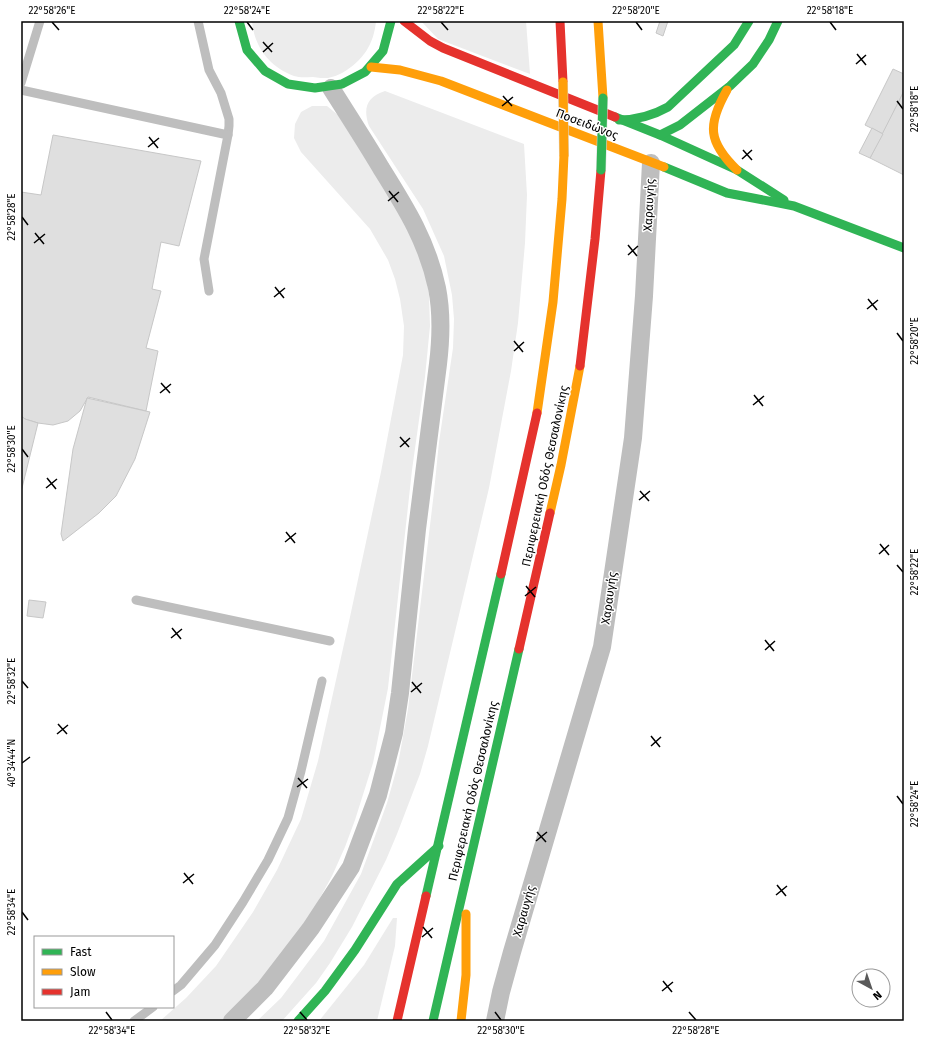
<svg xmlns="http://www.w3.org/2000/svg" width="925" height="1042" font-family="'Fira Sans',sans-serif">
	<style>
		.green { fill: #ececec }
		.building { fill: #dfdfdf; stroke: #c7c7c7 }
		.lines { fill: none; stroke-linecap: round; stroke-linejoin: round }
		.lane { stroke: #bebebe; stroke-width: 9 }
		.street { stroke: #bebebe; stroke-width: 18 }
		.fast { stroke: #30b455; stroke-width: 9 }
		.slow { stroke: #ff9f0a; stroke-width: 9 }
		.jam { stroke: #e5322d; stroke-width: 9 }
		.fast-bridge-casing { stroke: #dbdbdb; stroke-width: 10; stroke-linecap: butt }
		.slow-bridge-casing { stroke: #dbdbdb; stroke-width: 10; stroke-linecap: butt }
		.fast-bridge { stroke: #30b455; stroke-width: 9 }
		.slow-bridge { stroke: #ff9f0a; stroke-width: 9 }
		.ticks { fill: none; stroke: #000; stroke-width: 1.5 }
		.labels { text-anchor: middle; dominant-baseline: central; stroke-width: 3; stroke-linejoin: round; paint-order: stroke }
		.street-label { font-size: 12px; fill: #000; stroke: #fff }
		.neatline { fill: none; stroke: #000; stroke-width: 1.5 }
		.ticks-label { font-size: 10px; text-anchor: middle; fill: #000 }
	</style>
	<rect width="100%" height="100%" fill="#fff"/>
	<g class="green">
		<path d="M252,21H376C374,44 363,61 342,73C338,75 333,77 328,78C323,78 318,78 313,77C307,77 300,78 294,76C270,67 254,47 252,21Z"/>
		<polygon points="421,21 526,21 530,74 438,39"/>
		<path d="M385,91L524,144L527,195L525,243L518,323L511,371L489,488L428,746L420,774L397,834L386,860L352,927L330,963L316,983L282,1021H257L281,998L324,941L361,874L374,839L387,803L398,764L408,709L434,492L439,442L453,348L454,319L452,295L444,256L423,209L369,126C363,109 366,97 385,91Z"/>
		<polygon points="312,106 327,106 338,115 389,193 423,260 429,295 430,326 425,377 412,470 388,688 373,763 355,820 345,847 332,876 316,905 285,952 245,1000 223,1021 160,1021 186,998 216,966 253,912 277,870 301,819 318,761 350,617 381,472 403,355 404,326 400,299 395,279 388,260 370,229 301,152 294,138 295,124 301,112"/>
		<polygon points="393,918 397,918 395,946 377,1021 319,1021 364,965"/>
	</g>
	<g class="building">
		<polygon points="660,21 668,21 663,36 656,33"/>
		<polygon points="893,69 904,74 904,91 883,134 865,125"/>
		<polygon points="904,91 904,175 870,158"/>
		<polygon points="872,128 883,134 870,158 859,153"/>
		<polygon points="53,135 201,161 179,246 161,242 152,289 161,291 146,348 158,351 146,411 88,397 80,411 68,421 53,425 38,423 25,419 21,416 21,192 41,195"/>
		<polygon points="87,398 150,412 135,459 116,496 99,513 63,541 61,534 73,449"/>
		<polygon points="21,416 25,419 38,423 21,492"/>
		<polygon points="29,600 46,602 43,618 27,616"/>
	</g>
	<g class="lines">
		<g class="lane">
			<polyline points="198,21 209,70 221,93 229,119 229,126 228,135"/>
			<polyline points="21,83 40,21"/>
			<polyline points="21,90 228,135 204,259 209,291"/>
			<polyline points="136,600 330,641"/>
			<polyline points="173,991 181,985 215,945 243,902 268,860 288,818 301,771 322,681"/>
			<polyline points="134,1021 153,1007"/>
		</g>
		<g class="street">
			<path d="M232,1021L265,988L311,928L351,867L378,795L394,733L400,693L417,529L438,364C441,339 442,313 437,288C427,241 406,208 381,168C365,141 348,115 331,88"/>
			<polyline points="495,1021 501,992 512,952 602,647 633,438 644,296 651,163"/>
		</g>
		<g class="fast">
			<polyline points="239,21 247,50 265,71 288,84 315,88 342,84 365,72 383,51 391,21"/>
			<polyline points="615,117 660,135 737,170 784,200"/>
			<path d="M619,120C637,120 652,116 668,107L734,45L749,21"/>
			<polyline points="660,135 680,125 730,86 753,64 769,40 778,21"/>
			<polyline points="664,167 727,193 794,206 904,248"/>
			<polyline points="426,896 501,574"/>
			<polyline points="298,1021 325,991 355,950 397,884 439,846"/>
			<polyline points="433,1021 519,649"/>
		</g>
		<g class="slow">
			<polyline points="598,21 603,98"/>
			<polyline points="371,67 400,70 441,81 664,167"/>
			<path d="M727,90C707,125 708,142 737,170"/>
			<polyline points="537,413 553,302 562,199 564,155"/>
			<polyline points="550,513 561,465 580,366"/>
			<polyline points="461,1021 466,975 466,914"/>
		</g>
		<g class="jam">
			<polyline points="404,21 430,41 443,48 615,117"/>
			<polyline points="560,21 563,82"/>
			<polyline points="580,366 595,239 601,170"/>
			<polyline points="501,574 537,413"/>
			<polyline points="519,649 550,513"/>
			<polyline points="397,1021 426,896"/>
		</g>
		<defs>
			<polyline id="fast-bridge" points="601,170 603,98"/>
			<polyline id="slow-bridge" points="563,82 564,155"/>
		</defs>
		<use href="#fast-bridge" class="fast-bridge-casing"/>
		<use href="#slow-bridge" class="slow-bridge-casing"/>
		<use href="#fast-bridge" class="fast-bridge"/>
		<use href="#slow-bridge" class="slow-bridge"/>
	</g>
	<path class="ticks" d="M52,22L59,30M247,22L253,30M441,22L448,30M636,22L642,30M830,22L836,30M263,42L272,52M263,52L273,43M857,54L866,65M856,64L866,55M503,96L512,106M897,101L903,109M502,106L513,97M149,137L158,148M148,147L159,138M743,150L752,160M742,159L752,150M389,191L398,202M388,201L399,192M22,217L28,225M35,233L44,244M34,243L45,234M628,245L637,256M628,255L638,246M275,287L284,298M274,297L285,288M868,299L877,310M867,309L878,300M897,333L903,341M514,341L523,352M514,351L524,342M161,383L170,393M160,393L171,384M754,395L763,406M753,405L764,396M400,437L409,447M400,447L410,438M22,449L28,457M47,478L56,489M46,488L57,479M640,491L649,501M639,500L650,491M286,532L295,543M285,542L296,533M880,544L889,555M879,554L889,545M897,565L903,572M526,586L535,597M525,596L536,587M172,628L181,639M171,638L182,629M765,640L774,651M765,650L775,641M22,681L28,688M412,682L421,693M411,692L422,683M58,724L67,734M57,734L68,725M651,736L660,747M651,746L661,737M22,763L30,757M298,778L307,788M297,787L308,779M897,796L903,804M537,832L546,842M536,841L547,832M184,873L193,884M183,883L194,874M777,885L786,896M776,895L787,886M22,912L28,920M423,927L432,938M422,937L433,928M663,981L672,992M662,991L673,982M106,1012L112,1020M300,1012L307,1020M495,1012L501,1020M689,1012L696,1020"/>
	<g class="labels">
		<g class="street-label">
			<text transform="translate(587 124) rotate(21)">Ποσειδώνος</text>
			<text transform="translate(649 205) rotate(-87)">Χαραυγής</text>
			<text transform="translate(545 476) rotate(-78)">Περιφερειακή Οδός Θεσσαλονίκης</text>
			<text transform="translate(609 598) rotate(-82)">Χαραυγής</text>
			<text transform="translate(473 791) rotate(-77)">Περιφερειακή Οδός Θεσσαλονίκης</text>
			<text transform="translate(524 911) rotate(-74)">Χαραυγής</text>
		</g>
	</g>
	<rect width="925" height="1042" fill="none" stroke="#ffffff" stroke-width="44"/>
	<rect x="34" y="936" width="140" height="72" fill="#ffffff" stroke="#999999"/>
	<rect x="42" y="949" width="20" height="6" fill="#30b455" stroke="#999999"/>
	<text x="70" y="956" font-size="12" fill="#000000">Fast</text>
	<rect x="42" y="969" width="20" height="6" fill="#ff9f0a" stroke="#999999"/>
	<text x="70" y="976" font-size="12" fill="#000000">Slow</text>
	<rect x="42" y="989" width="20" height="6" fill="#e5322d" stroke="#999999"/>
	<text x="70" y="996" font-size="12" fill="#000000">Jam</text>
	<g transform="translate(871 988) rotate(140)"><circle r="19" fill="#ffffff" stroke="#999999"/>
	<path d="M0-3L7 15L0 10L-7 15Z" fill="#595959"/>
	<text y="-6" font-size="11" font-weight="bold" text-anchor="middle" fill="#000000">N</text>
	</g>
	<rect x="22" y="22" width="881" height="998" class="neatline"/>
	<g class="ticks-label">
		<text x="52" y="14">22°58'26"E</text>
		<text x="247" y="14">22°58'24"E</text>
		<text x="441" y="14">22°58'22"E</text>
		<text x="636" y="14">22°58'20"E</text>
		<text x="830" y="14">22°58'18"E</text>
		<text transform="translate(914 109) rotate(-90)" y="4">22°58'18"E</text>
		<text transform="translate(11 217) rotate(-90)" y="4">22°58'28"E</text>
		<text transform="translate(914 341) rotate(-90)" y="4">22°58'20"E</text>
		<text transform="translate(11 449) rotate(-90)" y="4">22°58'30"E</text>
		<text transform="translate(914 572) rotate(-90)" y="4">22°58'22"E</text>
		<text transform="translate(11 681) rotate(-90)" y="4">22°58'32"E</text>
		<text transform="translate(11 763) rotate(-90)" y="4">40°34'44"N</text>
		<text transform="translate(914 804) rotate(-90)" y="4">22°58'24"E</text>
		<text transform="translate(11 912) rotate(-90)" y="4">22°58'34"E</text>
		<text x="112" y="1034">22°58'34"E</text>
		<text x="307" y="1034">22°58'32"E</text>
		<text x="501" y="1034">22°58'30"E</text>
		<text x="696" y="1034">22°58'28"E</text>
	</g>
</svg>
